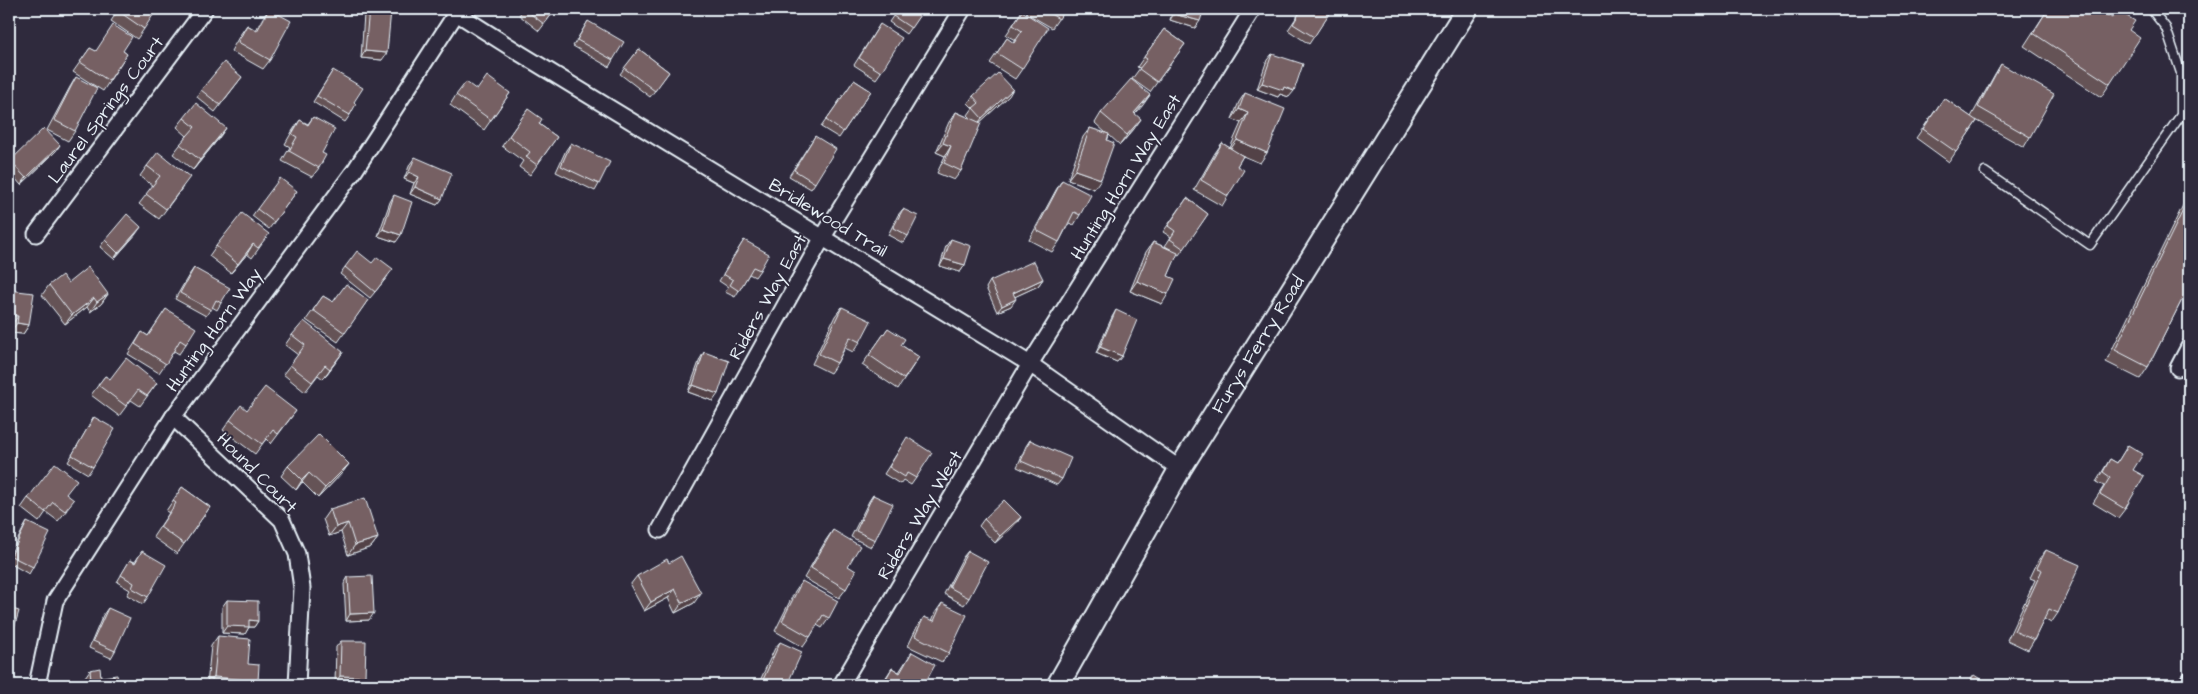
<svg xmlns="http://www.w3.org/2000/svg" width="2198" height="694" font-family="'Architects Daughter',sans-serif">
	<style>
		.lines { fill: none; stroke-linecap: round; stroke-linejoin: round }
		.lane-casing { stroke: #e8f1f8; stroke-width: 11 }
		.street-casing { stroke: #e8f1f8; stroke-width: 19 }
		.secondary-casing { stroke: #e8f1f8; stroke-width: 25 }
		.lane { stroke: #2f2a3d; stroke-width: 8 }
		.street { stroke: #2f2a3d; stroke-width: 15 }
		.secondary { stroke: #2f2a3d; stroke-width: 21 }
		.wall { fill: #655356; stroke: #e8f1f8 }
		.shaded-wall { fill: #534346; stroke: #e8f1f8 }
		.building { fill: #766064; stroke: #e8f1f8 }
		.labels { text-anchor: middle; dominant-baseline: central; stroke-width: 4; stroke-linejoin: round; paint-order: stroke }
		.street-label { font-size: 18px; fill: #e8f1f8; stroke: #2f2a3d }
	</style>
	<rect width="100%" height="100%" fill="#2f2a3d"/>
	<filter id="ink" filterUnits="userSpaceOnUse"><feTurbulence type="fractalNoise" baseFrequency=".02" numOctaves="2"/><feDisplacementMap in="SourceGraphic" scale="10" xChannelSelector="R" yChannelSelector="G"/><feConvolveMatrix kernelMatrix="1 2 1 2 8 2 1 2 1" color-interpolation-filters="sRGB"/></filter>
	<g filter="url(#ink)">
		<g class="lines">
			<defs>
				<polyline id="lane" points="1985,172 2090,245 2181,115 2181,73 2166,28 2151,9"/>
				<g id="street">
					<polyline points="450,9 521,54 1030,364 1180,469"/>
					<polyline points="36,234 205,9"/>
					<polyline points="2178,368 2189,347"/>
					<polyline points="173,417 282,520 297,554 302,588 297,685"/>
					<polyline points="660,530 823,237 963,9"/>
					<polyline points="37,685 55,601 173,417 355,170 459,9"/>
					<polyline points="841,685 1030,364 1253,9"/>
					<polyline points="2186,685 2189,680"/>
				</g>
				<g id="secondary">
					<path id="s1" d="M1058,685L1180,469L1467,9"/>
				</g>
			</defs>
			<use href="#lane" class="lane-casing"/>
			<use href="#street" class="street-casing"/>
			<use href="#secondary" class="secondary-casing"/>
			<use href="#lane" class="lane"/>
			<use href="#street" class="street"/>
			<use href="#secondary" class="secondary"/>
		</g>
		<g class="wall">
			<polygon points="119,9 144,29 137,39 111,21"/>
			<polygon points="269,9 270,60 263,69 231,51 240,35 247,25 256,30 262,19"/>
			<polygon points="368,9 380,9 382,60 361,58 364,14"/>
			<polygon points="524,9 556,9 539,31 519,15"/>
			<polygon points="898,9 924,9 906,34 889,22"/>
			<polygon points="1029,9 1065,9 1052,28 1026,13"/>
			<polygon points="1173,9 1204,9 1195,28 1170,20"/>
			<polygon points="1302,9 1332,9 1309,44 1288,30"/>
			<polygon points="2048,9 2098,9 2129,30 2110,84 2101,97 2024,46"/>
			<polygon points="1022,11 1022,69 1015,79 990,63 1007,38 1013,43 1015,40 1006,35"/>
			<polygon points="588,21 613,60 609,67 573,46"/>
			<polygon points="880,24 881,72 876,79 854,65"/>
			<polygon points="1164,29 1185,44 1150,92 1132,79 1140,68 1137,67"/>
			<polygon points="90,48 95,51 123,51 127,54 103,91 73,72"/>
			<polygon points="639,49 669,72 650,97 620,74"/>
			<polygon points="1272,54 1289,97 1280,94 1278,97 1257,89 1267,60"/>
			<polygon points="2001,64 2030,137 2024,147 1976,120 1977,121 1949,162 1916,138 1944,98 1971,117 1995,74"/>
			<polygon points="333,70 354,102 350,115 345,122 313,102"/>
			<polygon points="76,77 75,131 68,141 47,130 70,87"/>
			<polygon points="242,77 215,112 197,97 201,90"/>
			<polygon points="854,80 871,91 839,138 821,127"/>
			<polygon points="477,90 510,93 484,130 450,105 456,95"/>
			<polygon points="1245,93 1260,163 1243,156 1237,166 1228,196 1222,206 1194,190 1215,153 1222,143 1230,148 1241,123 1232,119 1239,102"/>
			<polygon points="973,96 1009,96 980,122 961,171 954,180 937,173 945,156 936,152 949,122 956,112 972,119 968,115 973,108 968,103"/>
			<polygon points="1143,105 1135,114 1134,129 1120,145 1109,135 1094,189 1068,179 1083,137 1090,128 1107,134 1095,123 1101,113"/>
			<polygon points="528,109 539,124 557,137 530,175 519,167 523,161 502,146"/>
			<polygon points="313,117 322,153 319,168 312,177 282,161 290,147 285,144 293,130 300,120 308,124"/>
			<polygon points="184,118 219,138 193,170 173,154 187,136 177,127"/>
			<polygon points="815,136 815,183 811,189 789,176"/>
			<polygon points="571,143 599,184 595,191 556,172 566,150"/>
			<polygon points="56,151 21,185 9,171 9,164 10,161"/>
			<polygon points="415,157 442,199 437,205 410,194 414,183 404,179 410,164"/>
			<polygon points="147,166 183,187 159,219 139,204 153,186 140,176"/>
			<polygon points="1062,180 1080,215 1074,225 1069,223 1059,242 1052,252 1029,240 1056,190"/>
			<polygon points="297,191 269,229 252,216 257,209"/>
			<polygon points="2189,193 2189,286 2148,367 2140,379 2106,362"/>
			<polygon points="394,195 396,242 378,236 390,202"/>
			<polygon points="1187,198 1208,214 1179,255 1177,254 1168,276 1162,304 1130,291 1146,252 1153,242 1172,250 1165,246 1171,237 1163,232"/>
			<polygon points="903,209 908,236 903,243 888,235 898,215"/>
			<polygon points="136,234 114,259 100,247 105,240"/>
			<polygon points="951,239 965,265 960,272 940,266 946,246"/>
			<polygon points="744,240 760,270 755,277 749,274 735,297 725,292 728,287 719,281"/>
			<polygon points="262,244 252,258 247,254 231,273 209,256 216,246"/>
			<polygon points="372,263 388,276 370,298 340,274 345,267"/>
			<polygon points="194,268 221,303 217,310 212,307 206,316 175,299 189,275"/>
			<polygon points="1043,279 1038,286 1014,297 1011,306 997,312 986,288 990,281"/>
			<polygon points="49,285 108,294 101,304 90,312 87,307 65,324 42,295"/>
			<polygon points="9,290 29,325 23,334 10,333 11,326 9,326"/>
			<polygon points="323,296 333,302 368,300 338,342 306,320"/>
			<polygon points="842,307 860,342 853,352 845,348 837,363 830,373 812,364 835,316"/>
			<polygon points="166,309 186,344 179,354 174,351 159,373 128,354 142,332 148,336"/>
			<polygon points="1116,310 1122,356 1117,362 1096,353 1112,317"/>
			<polygon points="888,328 901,345 919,357 898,389 862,365"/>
			<polygon points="292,335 343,352 323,379 318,375 305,392 283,374 298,355 285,345"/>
			<polygon points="704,352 713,401 688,392 700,359"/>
			<polygon points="105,376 110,379 157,383 140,406 131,400 119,416 91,395"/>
			<polygon points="247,410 296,411 271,444 266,439 255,454 223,430 230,420"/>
			<polygon points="94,417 93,467 88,474 68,462"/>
			<polygon points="1030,440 1062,479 1057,485 1017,467 1026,446"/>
			<polygon points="903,444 916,478 911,485 903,480 900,484 884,474"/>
			<polygon points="2128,445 2133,470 2125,509 2118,518 2093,503 2104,486 2096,482 2110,459 2117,463"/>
			<polygon points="349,464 342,473 318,498 302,482 296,490 281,476 288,466"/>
			<polygon points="182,487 210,507 177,554 153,537 169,513 166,511"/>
			<polygon points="67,495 67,510 58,521 46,512 39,522 21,508 28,498"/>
			<polygon points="873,495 875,540 871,547 851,537 869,501"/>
			<polygon points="330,509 378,538 371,547 348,555 341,532 329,536 323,519"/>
			<polygon points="1021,517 1016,524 995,543 979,526 984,519"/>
			<polygon points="27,522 33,567 29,574 9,563 9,557 23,529"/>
			<polygon points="833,530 848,566 846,589 839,598 804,578 826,540"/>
			<polygon points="2046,550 2058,613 2051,623 2044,619 2034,640 2028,650 2007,640 2035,580 2030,578 2039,559"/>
			<polygon points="142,551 148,597 143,604 127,595 130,590 117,582 130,560 135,562"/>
			<polygon points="968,551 969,598 964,605 944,594 963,557"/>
			<polygon points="669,563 694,603 675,613 668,598 644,611 630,585 637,576"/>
			<polygon points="348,577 369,620 346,621 344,584"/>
			<polygon points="802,581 829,618 822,628 817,625 810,637 803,647 775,631 795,591"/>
			<polygon points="227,600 258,621 254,627 249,627 245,634 222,633 222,607"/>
			<polygon points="942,603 949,653 942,662 908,646 917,627 924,617 932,621 935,613"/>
			<polygon points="108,608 115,651 111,658 89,648 103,615"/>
			<polygon points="218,636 248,664 258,681 255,685 207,685 211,646"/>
			<polygon points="341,641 360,683 364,685 341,685 343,683 335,683 336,647"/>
			<polygon points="780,642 787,685 758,685 775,648"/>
			<polygon points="912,652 924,685 881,685 892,668 899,672"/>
			<polygon points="90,670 101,677 119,685 80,685 83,681 86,681 85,677"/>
		</g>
		<g class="shaded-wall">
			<polygon points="1174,14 1200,21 1195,28 1170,20"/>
			<polygon points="365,51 387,53 382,60 361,58"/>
			<polygon points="1262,83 1284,87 1294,91 1289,97 1280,94 1278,97 1257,89"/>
			<polygon points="1013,89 1009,96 977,125 982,118"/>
			<polygon points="1150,95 1143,105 1127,123 1134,113"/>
			<polygon points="1239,109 1248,113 1241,123 1232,119"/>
			<polygon points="1141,119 1134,129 1120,145 1127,135"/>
			<polygon points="226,128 219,138 193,170 200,160"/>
			<polygon points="1237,140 1267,153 1260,163 1230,150"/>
			<polygon points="943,143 951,146 945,156 936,152"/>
			<polygon points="60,145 56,151 21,185 26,178"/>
			<polygon points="1075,170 1101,179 1094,189 1068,179"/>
			<polygon points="409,172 419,177 414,183 404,179"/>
			<polygon points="415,187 442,199 437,205 410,194"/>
			<polygon points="141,227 136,234 114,259 118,253"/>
			<polygon points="383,229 401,235 396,242 378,236"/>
			<polygon points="253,244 247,254 231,273 238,264"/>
			<polygon points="944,259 965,265 960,272 940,266"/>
			<polygon points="1043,279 1038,286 1008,300 1013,293"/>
			<polygon points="1137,281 1168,294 1162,304 1130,291"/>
			<polygon points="108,294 101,304 90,312 97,302"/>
			<polygon points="94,298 87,307 65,324 72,315"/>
			<polygon points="1016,299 1011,306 997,312 1002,306"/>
			<polygon points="9,315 18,316 11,326 9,326"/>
			<polygon points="17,323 29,325 23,334 10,333"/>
			<polygon points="1100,347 1122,356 1117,362 1096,353"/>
			<polygon points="343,352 336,362 323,379 330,369"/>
			<polygon points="693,385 718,394 713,401 688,392"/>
			<polygon points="349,464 342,473 318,498 325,488"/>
			<polygon points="309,473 302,482 296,490 302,480"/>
			<polygon points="1021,517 1016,524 995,543 1000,536"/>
			<polygon points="348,523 341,532 329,536 336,527"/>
			<polygon points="378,538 371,547 348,555 355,545"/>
			<polygon points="675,589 668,598 644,611 651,602"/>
			<polygon points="701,593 694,603 675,613 682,603"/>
			<polygon points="374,613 369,620 346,621 350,614"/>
			<polygon points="249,620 258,621 254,627 249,627 245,634 222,633 227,626"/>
			<polygon points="9,627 14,628 9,635"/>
			<polygon points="340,676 365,677 360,684 335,683"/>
			<polygon points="214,677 258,681 255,685 208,685"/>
		</g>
		<g class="building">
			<polygon points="120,9 157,9 144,29 118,11"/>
			<polygon points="269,9 291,21 270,60 238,42 247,25 257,31"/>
			<polygon points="369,9 391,10 387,53 365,51"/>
			<polygon points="524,9 556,9 544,24"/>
			<polygon points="898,9 924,9 911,28 893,16"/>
			<polygon points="1042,9 1065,9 1059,19"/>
			<polygon points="1176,9 1204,9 1200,21 1174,14"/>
			<polygon points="1302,9 1332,9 1314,37 1293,24"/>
			<polygon points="2048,9 2098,9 2112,18 2117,10 2135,21 2129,30 2140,38 2110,84 2033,33"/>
			<polygon points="1022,11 1048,28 1022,69 997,53 1007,38 1014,43 1022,31 1013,25"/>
			<polygon points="588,21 624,42 613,60 577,40"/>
			<polygon points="880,24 902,38 881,72 859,58"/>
			<polygon points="113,25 132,37 123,51 127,54 109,81 80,62 90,48 96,51"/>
			<polygon points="1164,29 1185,44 1157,82 1139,69 1147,59 1144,57"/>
			<polygon points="639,49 669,72 655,91 624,68"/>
			<polygon points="1272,54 1303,64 1294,91 1284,87 1283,90 1262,83"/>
			<polygon points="224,62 242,77 220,105 201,90"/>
			<polygon points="2001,64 2054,94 2030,137 1978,107"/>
			<polygon points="333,70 363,88 354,102 356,104 350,115 317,96"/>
			<polygon points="998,73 1013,89 982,118 973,108 979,103 973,96"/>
			<polygon points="487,76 510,93 491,120 456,95 466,82 477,90"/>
			<polygon points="76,77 97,88 75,131 54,120"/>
			<polygon points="1131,79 1150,95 1134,113 1141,119 1127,135 1101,113"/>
			<polygon points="854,80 871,91 843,132 826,120"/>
			<polygon points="1245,93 1285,109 1267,153 1237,140 1248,113 1239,109"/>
			<polygon points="1944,98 1977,121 1956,152 1923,129"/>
			<polygon points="196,103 226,128 200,160 180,144 195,127 184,118"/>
			<polygon points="528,109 542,119 539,124 557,137 537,165 526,157 530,152 509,136"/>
			<polygon points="956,112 981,123 961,171 944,163 951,146 943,143"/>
			<polygon points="313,117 335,129 322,153 326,155 319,168 289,151 297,137 292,134 300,120 308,125"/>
			<polygon points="44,128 60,145 26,178 10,161"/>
			<polygon points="1090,128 1109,134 1107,140 1114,143 1101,179 1075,170"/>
			<polygon points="815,136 836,149 815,183 794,170"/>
			<polygon points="571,143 610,162 599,184 561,166"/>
			<polygon points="1222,143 1243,156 1237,166 1244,170 1228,196 1201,180"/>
			<polygon points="158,152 190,177 166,209 146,194 160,176 147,166"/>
			<polygon points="415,157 452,173 442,199 415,187 419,177 409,172"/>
			<polygon points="280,178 297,191 274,222 257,209"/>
			<polygon points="1062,180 1091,195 1080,215 1074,212 1059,242 1036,230"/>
			<polygon points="394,195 412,202 401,235 383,229"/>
			<polygon points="1187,198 1208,214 1184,249 1170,239 1175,231 1168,226"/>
			<polygon points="2189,198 2189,286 2148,367 2115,350"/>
			<polygon points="903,209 918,216 908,236 893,228"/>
			<polygon points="242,213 269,234 258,248 253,244 238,264 216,246"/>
			<polygon points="127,214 141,227 118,253 105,240"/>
			<polygon points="951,239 971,246 965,265 944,259"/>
			<polygon points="744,240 769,254 760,270 753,267 739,291 730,285 733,280 723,274"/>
			<polygon points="1153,242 1178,253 1168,276 1175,279 1168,294 1137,281"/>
			<polygon points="357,251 372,263 377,257 393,269 375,292 345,267"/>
			<polygon points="1034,261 1043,279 1013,293 1016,299 1002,306 990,281"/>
			<polygon points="88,267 108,294 97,302 94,298 72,315 49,285 62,275 68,283"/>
			<polygon points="194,268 230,288 221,303 216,300 211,310 180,293"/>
			<polygon points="346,284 368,300 345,333 313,310 323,296 333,302"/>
			<polygon points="9,290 34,293 29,325 17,323 18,316 9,315"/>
			<polygon points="842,307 871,321 860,342 850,337 837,363 819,354"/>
			<polygon points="166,309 196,328 186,344 180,340 166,364 135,344 142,332 148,336"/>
			<polygon points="1116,310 1137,320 1122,356 1100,347"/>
			<polygon points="304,321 343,352 330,369 325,365 312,382 290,365 305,345 292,335"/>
			<polygon points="888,328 905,339 901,345 919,357 904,379 869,355"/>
			<polygon points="704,352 729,361 718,394 693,385"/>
			<polygon points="126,358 157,383 147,396 138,390 126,406 98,385 105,376 110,379"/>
			<polygon points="265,387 296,411 278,434 273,430 262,444 230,420 241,405 247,410"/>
			<polygon points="94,417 115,429 93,467 72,455"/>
			<polygon points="319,434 349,464 325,488 309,473 302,480 288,466"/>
			<polygon points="907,437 932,453 916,478 907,473 905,477 889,467"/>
			<polygon points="1030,440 1071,458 1062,479 1021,461"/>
			<polygon points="2128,445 2143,454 2133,470 2144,476 2125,509 2100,494 2110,477 2103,472 2110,459 2117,463"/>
			<polygon points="55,463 77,480 66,494 74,500 65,511 53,502 45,512 28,498"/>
			<polygon points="182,487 210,507 184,544 160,527 176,503 173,501"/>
			<polygon points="873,495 893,504 875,540 856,531"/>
			<polygon points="365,498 378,538 355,545 348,523 336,527 330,509"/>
			<polygon points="1004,500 1021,517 1000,536 984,519"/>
			<polygon points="27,522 50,533 33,567 11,556"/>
			<polygon points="833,530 860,546 848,566 856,571 846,589 811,568"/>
			<polygon points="2046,550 2080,565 2058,613 2049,609 2034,640 2014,631 2042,570 2037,568"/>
			<polygon points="142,551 166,565 148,597 132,588 134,583 121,575 130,560 135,563"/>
			<polygon points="968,551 988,562 969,598 949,587"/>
			<polygon points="681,556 701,593 682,603 675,589 651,602 637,576 667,559 669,563"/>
			<polygon points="372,576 374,613 350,614 348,577"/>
			<polygon points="802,581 838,601 829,618 823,615 810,637 782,621"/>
			<polygon points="9,588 13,590 9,605"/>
			<polygon points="227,600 258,601 258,621 249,620 249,627 227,626"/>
			<polygon points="942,603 967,615 949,653 915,636 924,617 934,621"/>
			<polygon points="9,608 19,611 14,628 9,627"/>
			<polygon points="108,608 130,618 115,651 93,641"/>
			<polygon points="218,636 250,639 248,664 259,665 258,681 214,677"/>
			<polygon points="341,641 366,641 365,677 340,676"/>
			<polygon points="780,642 802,652 787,685 770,685 762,682"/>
			<polygon points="912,652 935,665 924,685 884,685 883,684 892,668 900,673"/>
			<polygon points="100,668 101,677 117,675 119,685 84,685 83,681 91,680 90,670"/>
			<polygon points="1974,675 1990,685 1967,685"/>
			<rect x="343" y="683" width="21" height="2"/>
		</g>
	</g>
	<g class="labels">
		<g class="street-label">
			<text transform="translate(106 110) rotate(-53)">Laurel Springs Court</text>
			<text transform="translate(1126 177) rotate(-58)">Hunting Horn Way East</text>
			<text transform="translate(828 218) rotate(31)">Bridlewood Trail</text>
			<text transform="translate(768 297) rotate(-61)">Riders Way East</text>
			<text transform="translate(214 330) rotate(-54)">Hunting Horn Way</text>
			<text stroke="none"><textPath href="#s1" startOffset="395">Furys Ferry Road</textPath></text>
			<text transform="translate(257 473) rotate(45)">Hound Court</text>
			<text transform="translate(920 515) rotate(-59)">Riders Way West</text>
		</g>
	</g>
	<rect width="2198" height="694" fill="none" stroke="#2f2a3d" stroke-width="30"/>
	<rect x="15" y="15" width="2168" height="664" fill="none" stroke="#e8f1f8" stroke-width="2" filter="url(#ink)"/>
</svg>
